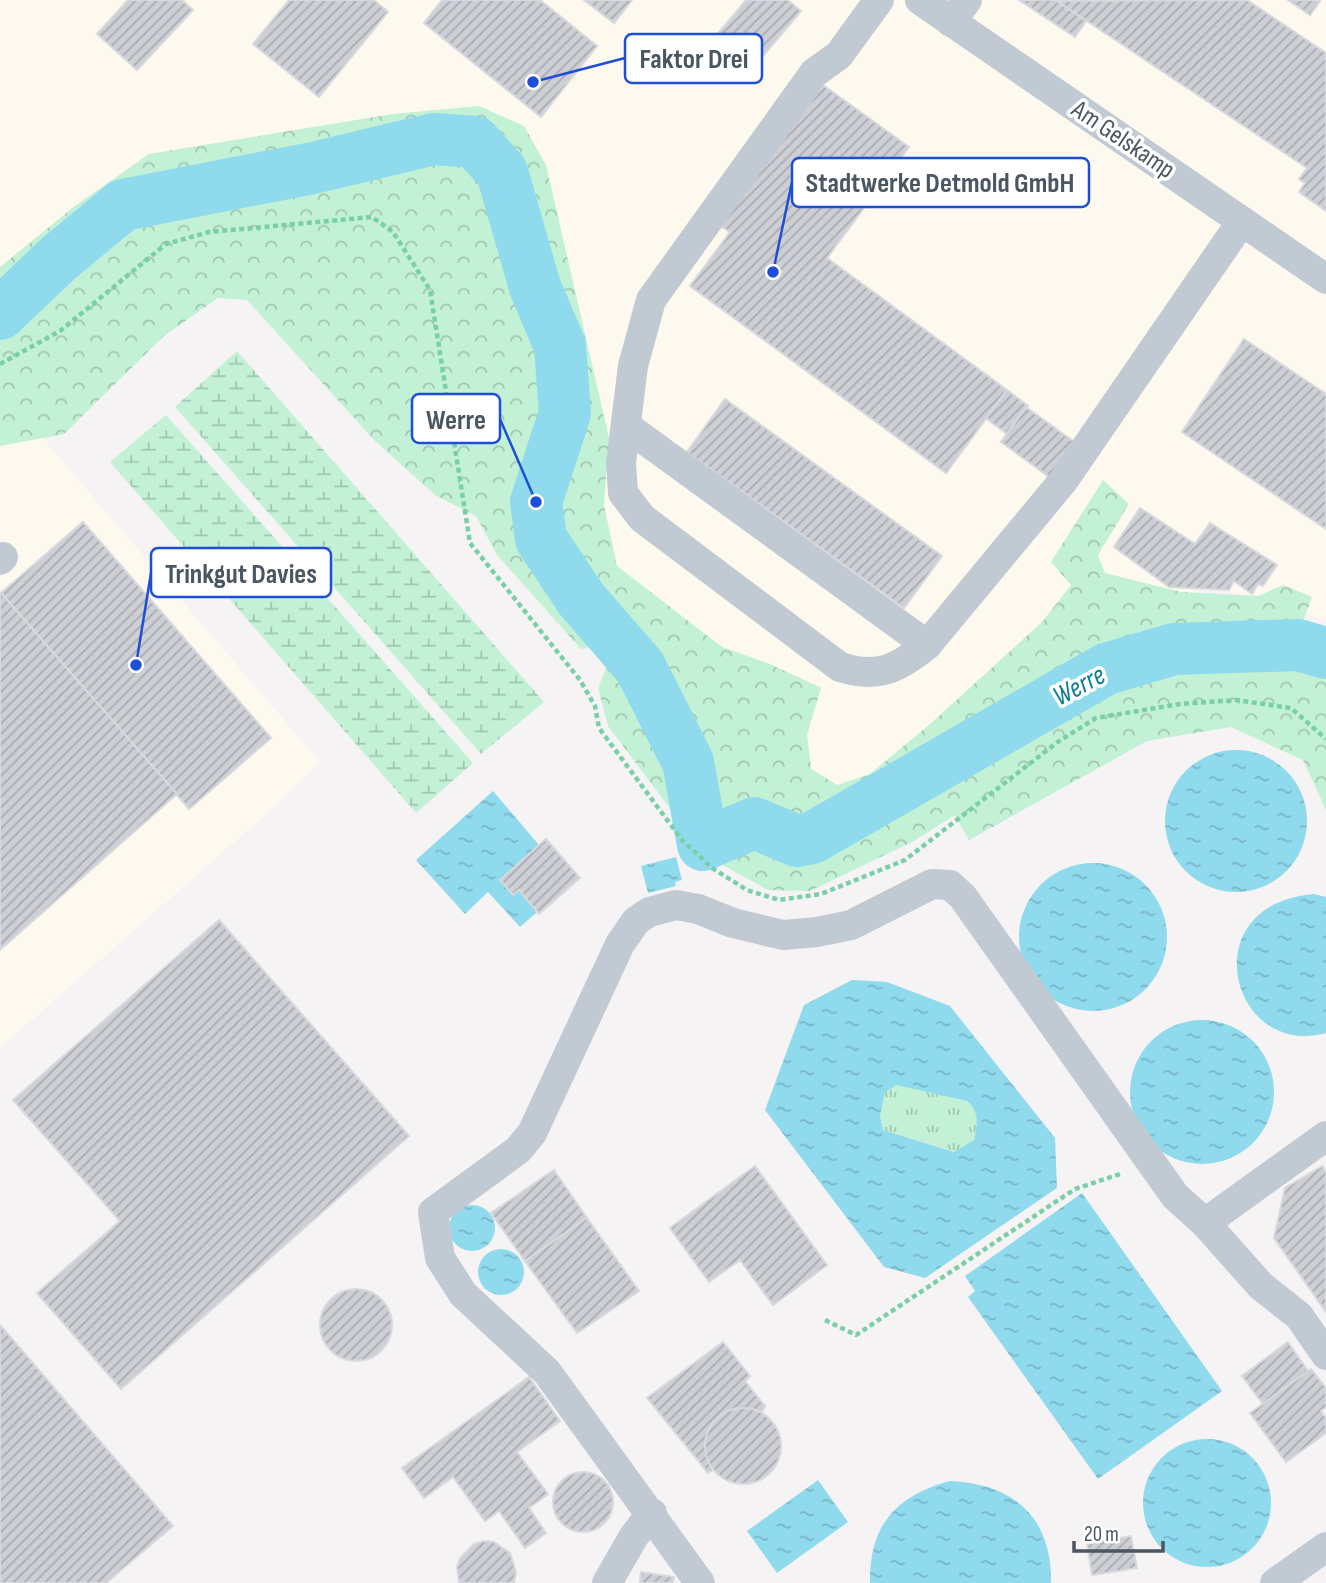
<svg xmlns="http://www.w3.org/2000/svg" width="1326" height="1583" font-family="'Sofia Sans Condensed',sans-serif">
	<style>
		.commercial { fill: #fdf9ef }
		.grass { fill: url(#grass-tufts) }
		.forest { fill: url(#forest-crowns) }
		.wetland { fill: url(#wetland-marsh) }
		.water { fill: url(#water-ripples); fill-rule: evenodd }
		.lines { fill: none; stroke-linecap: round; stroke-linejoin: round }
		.river { stroke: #90daee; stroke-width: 52 }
		.building { fill: url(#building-hatch); stroke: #d7d9de; stroke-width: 2 }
		.path { stroke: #7ad0a6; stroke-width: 4.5; stroke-dasharray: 5 3.5; stroke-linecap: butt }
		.minor { stroke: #c1cad2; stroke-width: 30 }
		.labels { text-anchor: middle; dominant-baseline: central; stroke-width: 7; stroke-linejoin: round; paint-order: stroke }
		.street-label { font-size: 26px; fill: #4a5661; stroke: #fff }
		.water-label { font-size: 28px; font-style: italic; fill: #0c7c9b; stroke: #fff }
		.leader { fill: none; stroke: #1d4ed8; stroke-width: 2.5 }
		.callout-dot { fill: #1d4ed8; stroke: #fff; stroke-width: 2.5 }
		.callout { fill: #fff; stroke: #1d4ed8; stroke-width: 2.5 }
		.callout-label { font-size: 28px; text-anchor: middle; font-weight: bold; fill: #4a5661 }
	</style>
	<defs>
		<pattern id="grass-tufts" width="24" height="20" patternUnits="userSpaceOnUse" patternTransform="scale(1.75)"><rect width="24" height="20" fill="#c3f1d5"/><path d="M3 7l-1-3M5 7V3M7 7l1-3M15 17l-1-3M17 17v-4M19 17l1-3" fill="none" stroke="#a0c6b0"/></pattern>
		<pattern id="forest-crowns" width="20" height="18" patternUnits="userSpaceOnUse" patternTransform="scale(1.75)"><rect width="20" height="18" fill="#c3f1d5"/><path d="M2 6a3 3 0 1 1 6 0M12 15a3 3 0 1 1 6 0" fill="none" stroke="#a0c6b0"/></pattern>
		<pattern id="wetland-marsh" width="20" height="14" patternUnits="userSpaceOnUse" patternTransform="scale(1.75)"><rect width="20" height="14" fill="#c3f1d5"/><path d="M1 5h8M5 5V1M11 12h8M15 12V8" fill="none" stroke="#a0c6b0"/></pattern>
		<pattern id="water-ripples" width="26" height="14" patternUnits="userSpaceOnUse" patternTransform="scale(1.75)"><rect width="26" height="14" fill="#90daee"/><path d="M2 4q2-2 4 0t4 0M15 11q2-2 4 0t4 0" fill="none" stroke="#78b4c4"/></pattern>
		<pattern id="building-hatch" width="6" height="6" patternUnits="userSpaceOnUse" patternTransform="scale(1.75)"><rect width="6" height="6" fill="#cdcfd5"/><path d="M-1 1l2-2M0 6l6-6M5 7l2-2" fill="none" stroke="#a8abb0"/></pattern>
	</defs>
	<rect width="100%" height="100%" fill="#f5f3f3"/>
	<g class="commercial">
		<polygon points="0,0 1326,0 1326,621 1258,596 1200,588 1167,604 1042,622 929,725 870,774 837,785 811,768 807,735 821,687 770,664 722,647 616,566 604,506 609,438 546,165 524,126 479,106 393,114 149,154 74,206 0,267"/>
		<polygon points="42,437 320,762 271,810 0,1048 0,446"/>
	</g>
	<path class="grass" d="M896,1085L967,1101C980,1112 977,1125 974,1140L955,1152L883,1130L880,1115L885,1093Z"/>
	<polygon class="forest" points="479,106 524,126 546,165 609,438 604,505 617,566 722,647 770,664 821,688 807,735 811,769 837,785 870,774 929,725 1042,622 1071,585 1051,562 1103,480 1129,504 1098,555 1105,573 1181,592 1258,596 1283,585 1312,597 1300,629 1326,661 1326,810 1303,760 1231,727 1147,741 969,840 955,815 914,841 810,891 768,890 719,863 675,815 608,726 598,688 611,657 601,645 581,649 497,555 476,516 435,495 375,441 247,300 218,298 164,336 64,434 0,446 0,267 75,206 149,154 393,114"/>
	<g class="wetland">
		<polygon points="237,351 544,702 481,754 175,407"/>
		<polygon points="166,415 473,763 416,813 110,462"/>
	</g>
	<g class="water">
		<circle cx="1236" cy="821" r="71"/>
		<polygon points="493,791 539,845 500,880 513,895 519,890 537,912 520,927 488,892 465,914 416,860"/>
		<polygon points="676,857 682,880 675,882 676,886 648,893 641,866"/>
		<circle cx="1093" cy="937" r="74"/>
		<path d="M1314,894L1326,897V1033C1230,1059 1191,904 1314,894Z"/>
		<path d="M852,980L887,982L950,1006L1055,1138L1057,1188L925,1278L884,1267L765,1110L804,1005ZM896,1085L967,1101C980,1112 977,1125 974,1140L954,1152L883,1130L880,1115L885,1093Z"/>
		<circle cx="1202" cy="1092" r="72"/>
		<polygon points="1082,1193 1222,1391 1098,1479 968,1297 975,1291 965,1276"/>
		<circle cx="472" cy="1228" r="23"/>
		<circle cx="501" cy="1272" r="23"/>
		<circle cx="1207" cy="1503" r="64"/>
		<polygon points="818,1480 848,1522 777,1573 747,1531"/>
		<path d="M950,1481C1014,1484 1052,1517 1051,1583H870C869,1526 895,1496 950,1481Z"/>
	</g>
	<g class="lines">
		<polyline class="river" points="0,314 59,258 123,205 313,168 434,139 475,142 502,172 535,287 560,346 565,413 536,502 541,539 581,599 640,667 688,762 703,845 754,823 797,841 812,838 1106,669 1174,649 1298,645 1326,653"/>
	</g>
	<g class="building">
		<polygon points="128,0 182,0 193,10 137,70 97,34"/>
		<polygon points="289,0 374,0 388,12 319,97 253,44"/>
		<polygon points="442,0 540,0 597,46 541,117 424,23"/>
		<polygon points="584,0 632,0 614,23"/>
		<polygon points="746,0 788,0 801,11 742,81 705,49"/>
		<polygon points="1019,0 1057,0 1086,21 1075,37"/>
		<polygon points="1247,0 1326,53 1326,211 1299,192 1305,183 1299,179 1307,168 1057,1"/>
		<polygon points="1288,0 1319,0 1320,1 1310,15"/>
		<polygon points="823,85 909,147 827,258 1007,390 946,473 690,286 730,232 720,226"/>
		<polygon points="1244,339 1326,394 1326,529 1182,432"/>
		<polygon points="1007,390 1028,406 1007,434 986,418"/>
		<polygon points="725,399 942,556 904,608 687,452"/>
		<polygon points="1026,407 1077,444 1052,479 1001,442"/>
		<polygon points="1140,508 1195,544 1210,523 1277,565 1263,586 1258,584 1252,594 1234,581 1229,590 1169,587 1114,547"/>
		<polygon points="83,522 271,738 189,809 1,593"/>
		<polygon points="1,593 177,794 0,950 0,594"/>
		<polygon points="546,839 580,878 539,914 519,890 513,895 500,880"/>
		<polygon points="219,920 409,1136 121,1389 37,1293 120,1221 13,1100"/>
		<polygon points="755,1166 827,1265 773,1305 740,1260 709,1282 670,1228"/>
		<polygon points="1322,1166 1326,1172 1326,1312 1274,1238 1285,1188"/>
		<polygon points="554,1170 587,1218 525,1261 491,1213"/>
		<polygon points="587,1218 639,1291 577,1333 525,1261"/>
		<circle cx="356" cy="1325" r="36"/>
		<polygon points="0,1325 173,1526 106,1583 0,1583"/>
		<polygon points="723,1342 750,1376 745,1381 765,1406 762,1412 736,1408 714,1421 705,1445 714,1469 708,1473 647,1398"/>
		<polygon points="1288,1342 1308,1371 1263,1404 1242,1376"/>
		<polygon points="1311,1369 1326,1388 1326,1407 1321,1411 1326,1418 1326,1433 1286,1462 1250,1413"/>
		<polygon points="529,1377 560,1421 517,1452 548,1494 529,1508 546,1533 525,1548 499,1511 485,1521 453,1477 424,1498 402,1468"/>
		<circle cx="743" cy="1446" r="38"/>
		<circle cx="583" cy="1502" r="30"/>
		<polygon points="1131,1536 1137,1568 1092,1575 1087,1544"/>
		<polygon points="484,1541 494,1542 510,1553 516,1572 514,1583 459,1583 457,1567 460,1558 474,1544"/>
		<polygon points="641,1572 674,1577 673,1583 640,1583"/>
	</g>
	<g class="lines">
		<g class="path">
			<polyline points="0,364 60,331 166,244 209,232 372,217 393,232 430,290 470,543 580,680 595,706 599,728 682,840 712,868 747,890 779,900 821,894 905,860 1059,741 1096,718 1180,704 1237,700 1291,708 1326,739"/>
			<polyline points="825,1320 856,1335 1075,1189 1123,1173"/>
		</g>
		<g class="minor">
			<path d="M879,0L839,55L814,73L651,300L633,366L621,463L623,493L642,518L840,667C878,679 897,669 927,645L1063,481L1242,221"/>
			<polyline points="920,0 1326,279"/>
			<polyline points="951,22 967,0"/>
			<polyline points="626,426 927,645"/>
			<polyline points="0,560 3,557"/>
			<polyline points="1205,1223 1261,1286 1299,1316 1326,1355"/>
			<polyline points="607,1583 634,1536 652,1513"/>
			<polyline points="700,1583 547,1372 463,1294 440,1258 433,1212 518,1150 532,1133 620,944 636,921 649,912 676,905 698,909 733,923 783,935 817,932 851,925 932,884 950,885 963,897 1175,1196 1205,1223 1326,1136"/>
			<polyline points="1275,1583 1326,1547"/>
		</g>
	</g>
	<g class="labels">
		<g class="street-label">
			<text transform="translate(1123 140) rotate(34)">Am Gelskamp</text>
		</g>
		<g class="water-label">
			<text transform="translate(1079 686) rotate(-28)">Werre</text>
		</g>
	</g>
	<path class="leader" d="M533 82L625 58M773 272L792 182M536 502L500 419M136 665L151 573"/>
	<g class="callout-dot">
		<circle cx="533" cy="82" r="7"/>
		<circle cx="773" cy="272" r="7"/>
		<circle cx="536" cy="502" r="7"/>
		<circle cx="136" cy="665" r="7"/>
	</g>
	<g class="callout">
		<rect x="625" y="34" width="137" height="49" rx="7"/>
		<rect x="792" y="158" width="297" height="49" rx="7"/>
		<rect x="412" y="394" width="88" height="49" rx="7"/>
		<rect x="151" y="548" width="180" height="49" rx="7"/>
	</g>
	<g class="callout-label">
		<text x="694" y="68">Faktor Drei</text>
		<text x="940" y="192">Stadtwerke Detmold GmbH</text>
		<text x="456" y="429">Werre</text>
		<text x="241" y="583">Trinkgut Davies</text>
	</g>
	<path d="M1074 1541v10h89v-10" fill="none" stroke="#4a5661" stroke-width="3.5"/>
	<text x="1084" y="1541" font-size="21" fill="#4a5661" stroke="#ffffff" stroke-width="5" paint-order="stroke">20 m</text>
</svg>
